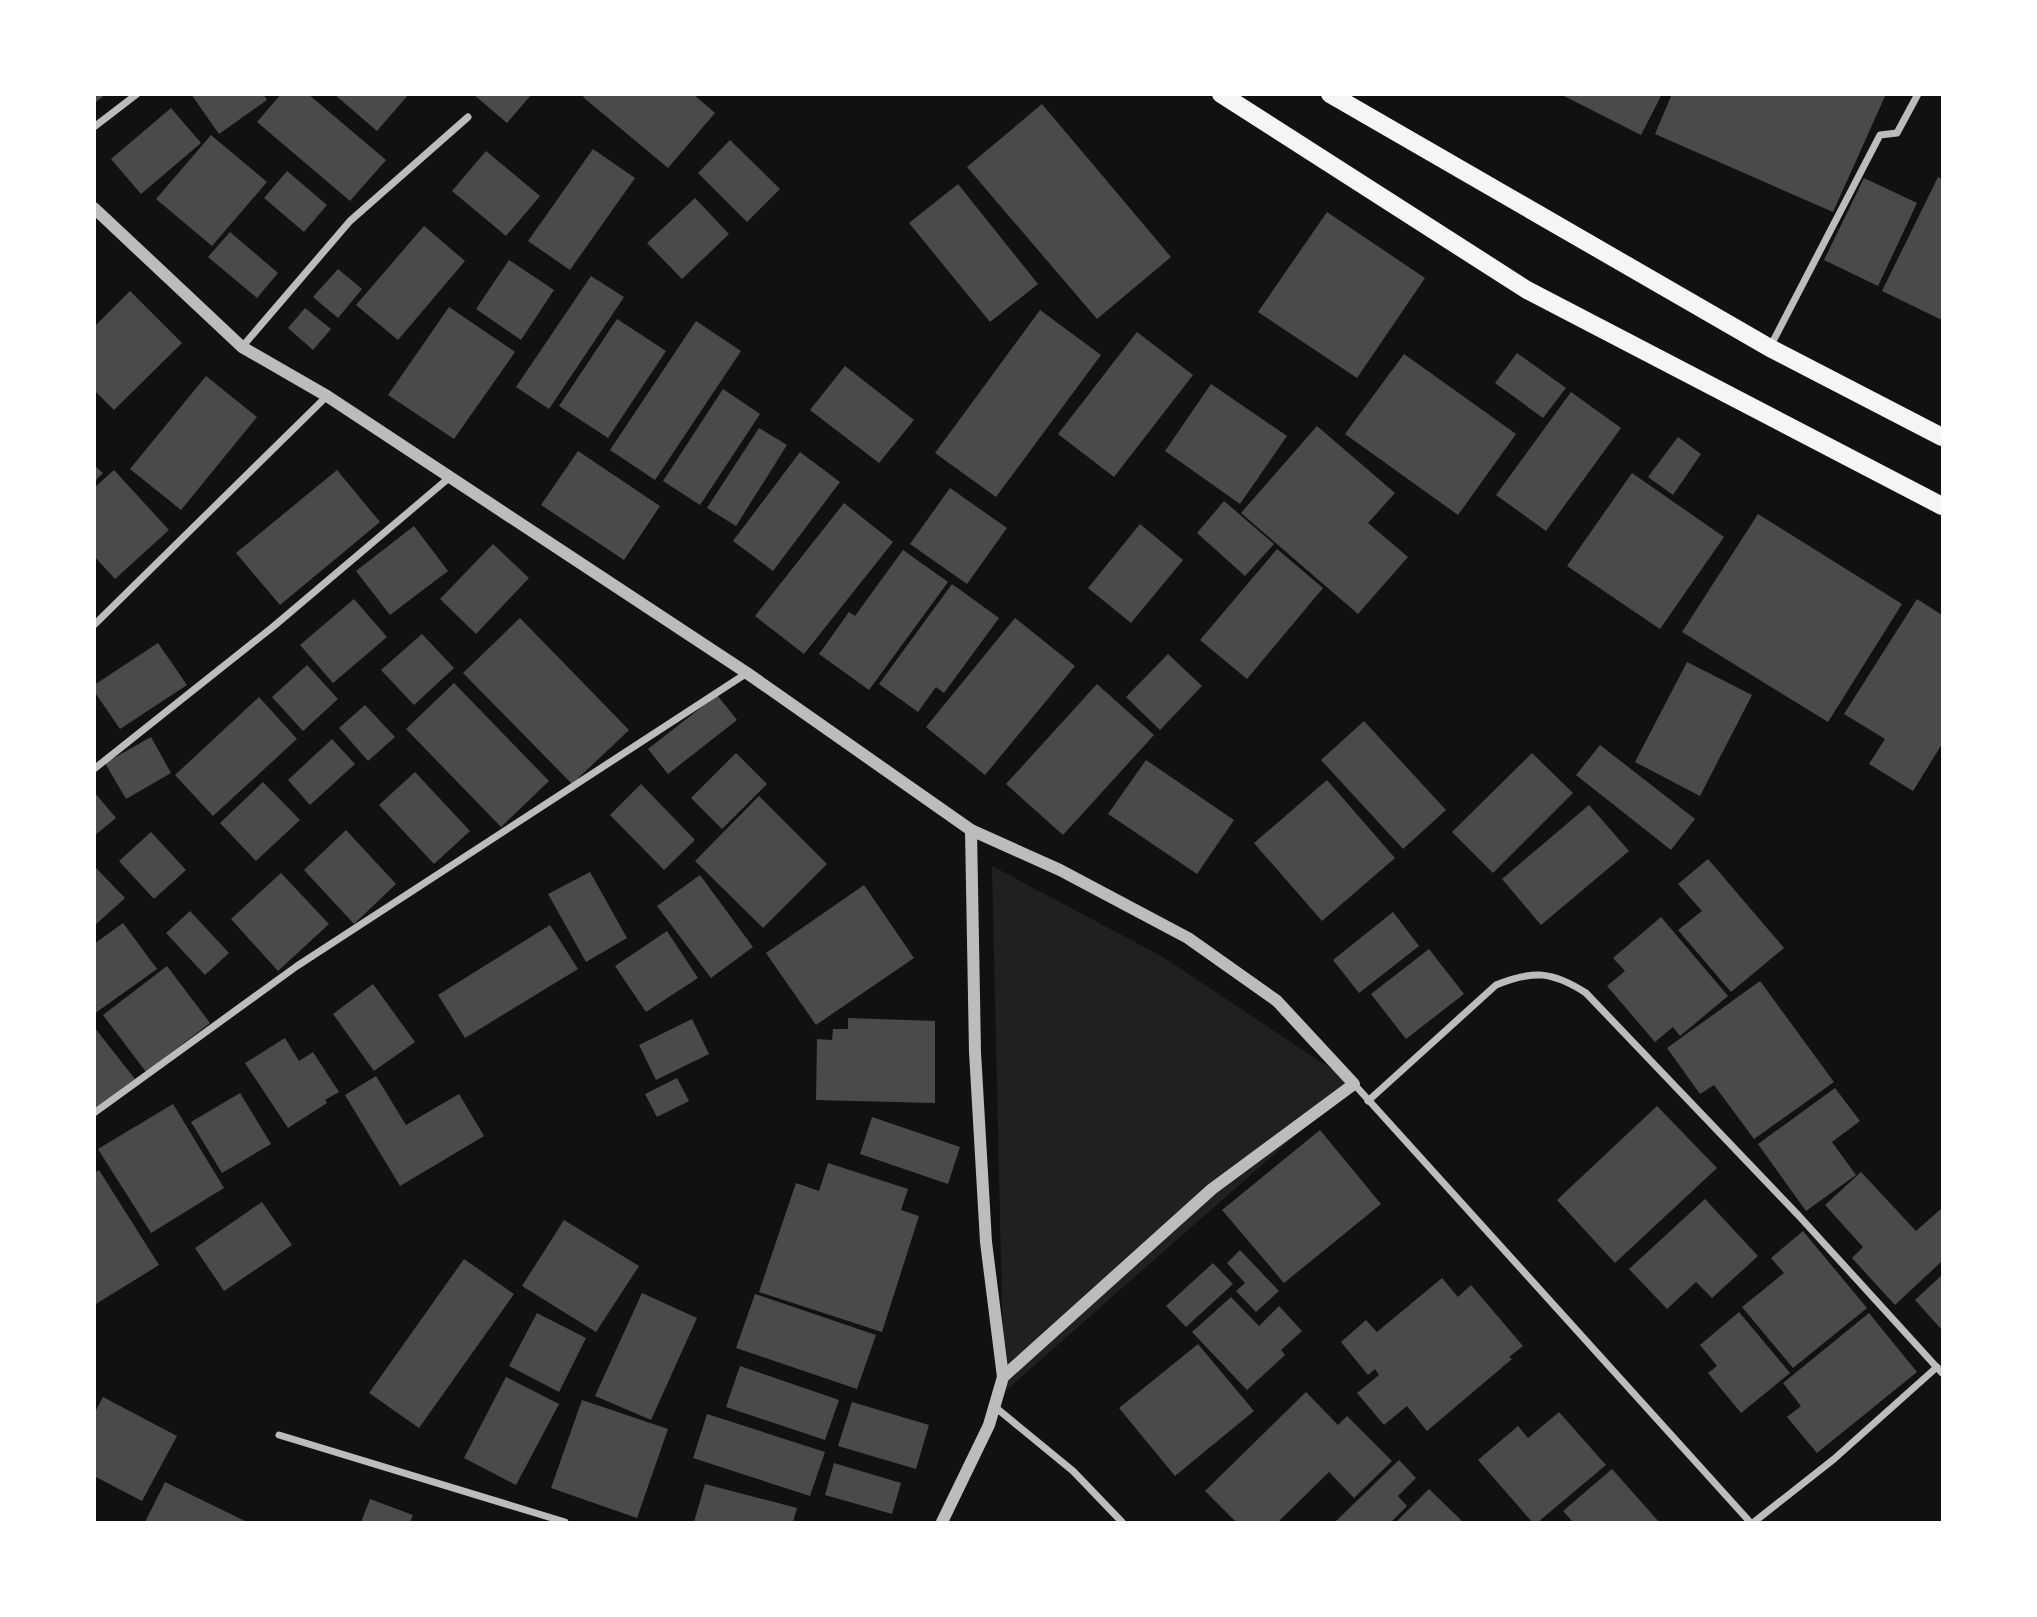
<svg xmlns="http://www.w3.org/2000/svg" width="2037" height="1617" font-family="'Source Sans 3',sans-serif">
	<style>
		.green { fill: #202020 }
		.building { fill: #4a4a4a }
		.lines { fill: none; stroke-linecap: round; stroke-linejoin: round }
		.minor { stroke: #bcbcbc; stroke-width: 7 }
		.tertiary { stroke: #bcbcbc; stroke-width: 12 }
		.primary { stroke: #f5f5f5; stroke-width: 18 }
	</style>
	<rect width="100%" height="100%" fill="#111"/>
	<polygon class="green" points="992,866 1163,957 1354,1084 1004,1392"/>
	<g class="building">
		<polygon points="94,94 106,94 96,102"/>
		<polygon points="191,94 263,94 267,100 219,134"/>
		<polygon points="281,94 308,94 386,160 350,201 257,122"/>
		<polygon points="334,94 409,94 377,131"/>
		<polygon points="473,94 532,94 507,123"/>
		<polygon points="585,94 693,94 715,113 668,168 583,97"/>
		<polygon points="1560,94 1662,94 1641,135"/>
		<polygon points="1672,94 1886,94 1833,212 1655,134"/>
		<polygon points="1042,104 1171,257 1097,319 967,167"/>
		<polygon points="171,108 201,143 141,194 111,159"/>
		<polygon points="211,135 267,182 212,246 156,199"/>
		<polygon points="730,140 780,189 747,222 698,173"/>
		<polygon points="593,149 635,178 570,270 528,241"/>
		<polygon points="486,151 540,196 506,236 452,191"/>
		<polygon points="287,171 327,205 304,232 264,198"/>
		<polygon points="1938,177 1942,179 1942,320 1882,291"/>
		<polygon points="1864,178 1917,203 1878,286 1824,260"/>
		<polygon points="958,184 1038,284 990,322 909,223"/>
		<polygon points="695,198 729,234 682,279 647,243"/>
		<polygon points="1327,212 1425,278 1357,378 1258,312"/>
		<polygon points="424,226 465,261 398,340 356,305"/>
		<polygon points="230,232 278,273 257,298 208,257"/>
		<polygon points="509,260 554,290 521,340 476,309"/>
		<polygon points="338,269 362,289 338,318 313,297"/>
		<polygon points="591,276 624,297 549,409 516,387"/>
		<polygon points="130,291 182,343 114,410 94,390 94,327"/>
		<polygon points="449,307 515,352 454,439 388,395"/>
		<polygon points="305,308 331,329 313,350 288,328"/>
		<polygon points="1040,310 1101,355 996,497 935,453"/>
		<polygon points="617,319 666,351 608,438 559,406"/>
		<polygon points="696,321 741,351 655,480 610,450"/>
		<polygon points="1137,332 1193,375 1114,477 1058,434"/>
		<polygon points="1517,353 1566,388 1543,418 1495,383"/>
		<polygon points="1404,354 1516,434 1458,515 1345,434"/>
		<polygon points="845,366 914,420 879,463 810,410"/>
		<polygon points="206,376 257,417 181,510 130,469"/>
		<polygon points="1211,384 1287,436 1240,504 1165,451"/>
		<polygon points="723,389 760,414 700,505 663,481"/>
		<polygon points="1571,392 1621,428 1546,531 1496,495"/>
		<polygon points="1317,426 1395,493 1368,523 1408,557 1358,614 1241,513"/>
		<polygon points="759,428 787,445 736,526 707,508"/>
		<polygon points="1678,437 1701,454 1673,495 1648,477"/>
		<polygon points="578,451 660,506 624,560 541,505"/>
		<polygon points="800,452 840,482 773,571 733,541"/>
		<polygon points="94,465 103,473 94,482"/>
		<polygon points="114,470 169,530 115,579 94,556 94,488"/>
		<polygon points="337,470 380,522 280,605 236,553"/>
		<polygon points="1632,473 1724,537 1660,629 1567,566"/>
		<polygon points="950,488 1007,528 967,584 910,544"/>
		<polygon points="1224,501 1274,544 1245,576 1197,533"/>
		<polygon points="844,503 893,542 804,654 755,616"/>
		<polygon points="1758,514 1902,604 1828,722 1682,632"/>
		<polygon points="1140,524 1183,560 1131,623 1088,588"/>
		<polygon points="414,526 448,571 390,615 356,571"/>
		<polygon points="493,544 529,578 476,634 440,599"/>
		<polygon points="1277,549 1323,588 1247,679 1200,640"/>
		<polygon points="903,550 948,582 869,690 819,654 849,612 855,616"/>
		<polygon points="952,584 999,618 944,693 936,687 918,712 879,684"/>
		<polygon points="354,599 387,637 333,683 300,645"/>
		<polygon points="1917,599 1942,615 1942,744 1913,791 1869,764 1885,739 1844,714"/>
		<polygon points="520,618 629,730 572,784 463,673"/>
		<polygon points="1015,618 1075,666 985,775 926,727"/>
		<polygon points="422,634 454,668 414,705 381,670"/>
		<polygon points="158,643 187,685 120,729 94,691 94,685"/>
		<polygon points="1168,654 1202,686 1160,730 1126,697"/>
		<polygon points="1687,662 1752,695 1700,796 1635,762"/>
		<polygon points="307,665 338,699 303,731 272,697"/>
		<polygon points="454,683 549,781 501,827 406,729"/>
		<polygon points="1097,684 1154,735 1063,835 1006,784"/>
		<polygon points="717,695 737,720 668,774 648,749"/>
		<polygon points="259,697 297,739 213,816 175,775"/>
		<polygon points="365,705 395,737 368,761 339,728"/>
		<polygon points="1364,721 1446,810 1403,849 1321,760"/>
		<polygon points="151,737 171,773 126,799 105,763"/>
		<polygon points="332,739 355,764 310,805 288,780"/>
		<polygon points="1600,745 1695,819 1671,850 1576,775"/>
		<polygon points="736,753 767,784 722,829 691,798"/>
		<polygon points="1532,753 1573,793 1493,873 1452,832"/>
		<polygon points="1146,760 1234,820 1197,874 1108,814"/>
		<polygon points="415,772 470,831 434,864 379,805"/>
		<polygon points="1327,780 1395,858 1322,921 1254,843"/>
		<polygon points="263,782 300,820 256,861 220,823"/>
		<polygon points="641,784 695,840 664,870 610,815"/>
		<polygon points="94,792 116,818 94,836"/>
		<polygon points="759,796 827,864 763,928 695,861"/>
		<polygon points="1589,805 1629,851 1541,925 1502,879"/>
		<polygon points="346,830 396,884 354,924 304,870"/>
		<polygon points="151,832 186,870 154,899 119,861"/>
		<polygon points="1708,859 1784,948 1731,992 1678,930 1702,911 1678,884"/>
		<polygon points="94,866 125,898 94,926"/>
		<polygon points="590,872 627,938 586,962 548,894"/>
		<polygon points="281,873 329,924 278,971 231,919"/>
		<polygon points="700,875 753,947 711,978 657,906"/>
		<polygon points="864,885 914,958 816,1025 766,953"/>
		<polygon points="190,911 229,953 205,975 166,933"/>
		<polygon points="1393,912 1419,946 1359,993 1333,960"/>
		<polygon points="1661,917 1728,996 1680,1036 1673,1027 1655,1042 1607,986 1625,971 1613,958"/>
		<polygon points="123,923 157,969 94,1014 94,944"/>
		<polygon points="550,925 578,969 465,1038 438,995"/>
		<polygon points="667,931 698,978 646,1012 615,966"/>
		<polygon points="1429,949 1464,994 1406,1039 1371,994"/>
		<polygon points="167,966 210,1023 146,1072 103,1015"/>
		<polygon points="1760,981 1834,1082 1754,1139 1714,1085 1700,1094 1667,1048"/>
		<polygon points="373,984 415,1042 374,1071 333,1014"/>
		<polygon points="848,1018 935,1021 935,1103 816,1100 817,1039 832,1040 833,1029 848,1029"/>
		<polygon points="692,1019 709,1054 656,1080 639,1045"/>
		<polygon points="94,1027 135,1079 94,1110"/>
		<polygon points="285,1038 299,1061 313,1052 339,1092 325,1100 327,1103 288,1128 245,1063"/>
		<polygon points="376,1076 406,1125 459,1094 484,1136 400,1186 345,1095"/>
		<polygon points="677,1078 689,1101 657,1117 645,1094"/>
		<polygon points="1835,1088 1860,1121 1832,1142 1856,1175 1806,1211 1758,1144"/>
		<polygon points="240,1093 271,1144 222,1173 191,1122"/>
		<polygon points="173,1104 224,1188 151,1233 98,1149"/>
		<polygon points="1657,1106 1717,1168 1615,1263 1557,1200"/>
		<polygon points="872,1117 960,1147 948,1184 860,1154"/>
		<polygon points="1320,1130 1381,1204 1284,1283 1222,1210"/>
		<polygon points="828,1163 908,1189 901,1210 919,1216 882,1332 759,1292 796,1183 819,1191"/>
		<polygon points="99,1170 159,1265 96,1304 94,1173"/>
		<polygon points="1861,1172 1916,1231 1942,1208 1942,1261 1895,1305 1852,1258 1863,1247 1825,1205"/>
		<polygon points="1705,1199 1758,1256 1712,1298 1696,1282 1667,1309 1629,1269"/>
		<polygon points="262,1202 292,1245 224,1291 195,1248"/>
		<polygon points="564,1220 639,1266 596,1332 522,1286"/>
		<polygon points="1803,1231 1867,1308 1793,1368 1742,1307 1784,1273 1771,1258"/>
		<polygon points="1240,1250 1279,1291 1256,1312 1236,1291 1245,1283 1227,1263"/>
		<polygon points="464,1259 514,1294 419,1428 369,1393"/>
		<polygon points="1213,1263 1233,1284 1186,1327 1166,1306"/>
		<polygon points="1942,1275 1942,1330 1915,1300"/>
		<polygon points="1442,1278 1458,1297 1471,1285 1523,1346 1509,1357 1512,1359 1427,1431 1407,1406 1384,1425 1357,1393 1379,1375 1375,1369 1368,1375 1341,1342 1366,1320 1377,1332"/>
		<polygon points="642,1293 697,1318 651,1420 595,1396"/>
		<polygon points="755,1294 876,1335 857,1389 736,1348"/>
		<polygon points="1231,1297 1259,1326 1279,1306 1302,1331 1281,1350 1285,1355 1247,1390 1192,1332"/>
		<polygon points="1739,1312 1790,1373 1741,1413 1708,1373 1717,1366 1700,1345"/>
		<polygon points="537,1313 586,1338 559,1392 509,1366"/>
		<polygon points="1869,1313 1917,1372 1817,1453 1787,1417 1801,1406 1783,1383"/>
		<polygon points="1198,1344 1254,1411 1175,1476 1119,1408"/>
		<polygon points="740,1366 839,1400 825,1440 726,1407"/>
		<polygon points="506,1377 559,1404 516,1485 464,1458"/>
		<polygon points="1306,1392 1338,1425 1347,1416 1392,1461 1354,1498 1329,1472 1278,1522 1236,1522 1205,1491"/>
		<polygon points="103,1397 177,1436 142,1501 94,1476 94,1414"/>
		<polygon points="582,1400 668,1429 637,1518 551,1488"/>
		<polygon points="852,1402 929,1425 916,1469 838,1446"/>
		<polygon points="1559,1412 1606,1465 1538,1522 1532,1522 1478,1460 1518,1426 1528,1438"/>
		<polygon points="707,1414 825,1452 810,1496 693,1458"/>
		<polygon points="1399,1460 1416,1478 1398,1496 1407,1506 1391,1522 1335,1522"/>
		<polygon points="834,1463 901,1483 892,1514 825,1495"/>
		<polygon points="1612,1469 1659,1522 1573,1522 1563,1511"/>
		<polygon points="165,1482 247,1522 145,1522"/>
		<polygon points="705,1484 797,1508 793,1522 694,1522"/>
		<polygon points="1429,1489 1463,1522 1396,1522"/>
		<polygon points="370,1499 413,1515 410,1522 361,1522"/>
	</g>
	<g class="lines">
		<g class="minor">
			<polyline points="94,127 137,94"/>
			<polyline points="242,347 350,221 468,117"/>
			<polyline points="1770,347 1880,135 1897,133 1918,94"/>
			<polyline points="94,625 327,396"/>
			<polyline points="94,769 274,626 450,477"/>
			<polyline points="1354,1084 1750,1522"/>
			<path d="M1368,1101L1496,985C1533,970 1552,971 1586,993L1799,1216L1942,1373"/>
			<polyline points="94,1113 297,966 747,673"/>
			<polyline points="995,1407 1073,1471 1122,1522"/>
			<polyline points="279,1435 565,1522"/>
			<polyline points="1754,1522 1834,1459 1937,1367"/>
		</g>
		<g class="tertiary">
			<polyline points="94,208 242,347 327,396 747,673 971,830 1060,870 1188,938 1277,1001 1354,1084 1212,1189 1003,1377 989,1425 942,1522"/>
			<polyline points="971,830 975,1052 986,1242 1003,1377"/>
		</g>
		<g class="primary">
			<polyline points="1221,94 1527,290 1942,506"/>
			<polyline points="1330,94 1770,348 1942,437"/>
		</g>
	</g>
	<rect width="2037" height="1617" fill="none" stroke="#ffffff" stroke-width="192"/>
</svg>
